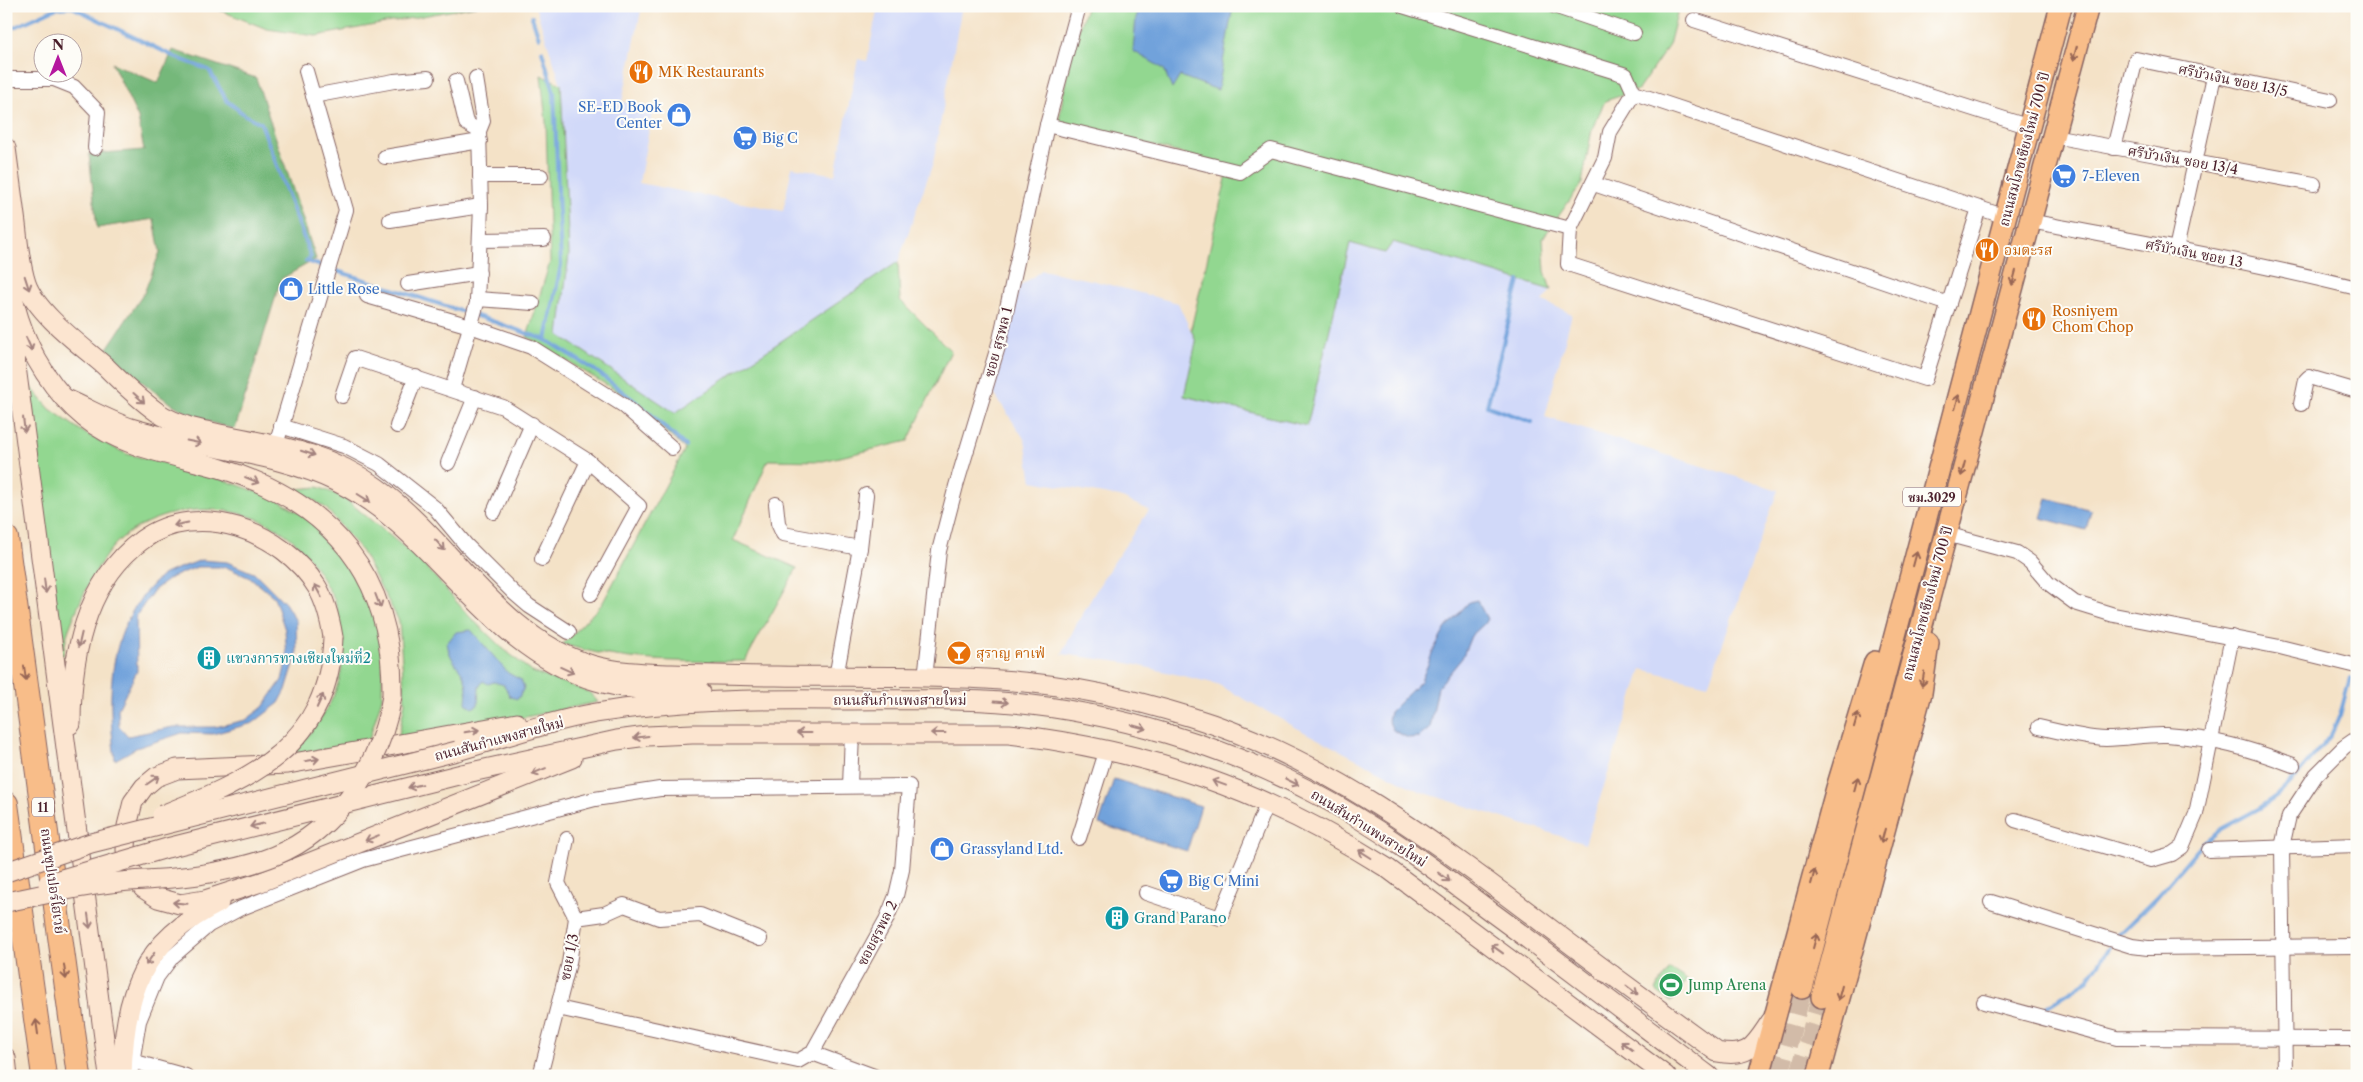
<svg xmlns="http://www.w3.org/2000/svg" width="2363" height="1082" font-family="'Libre Caslon Text','Noto Serif Thai',serif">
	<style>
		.built { fill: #d1d9f9 }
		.green { fill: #92d790; stroke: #6e7b5e }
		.forest { fill: #75b87a; stroke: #606c52 }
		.water { fill: #71a2db; stroke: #5e6083; fill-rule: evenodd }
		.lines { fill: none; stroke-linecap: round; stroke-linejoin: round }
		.stream { stroke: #71a2db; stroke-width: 4 }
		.primary-tunnel { stroke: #d2bba8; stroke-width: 21; stroke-dasharray: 21 11; stroke-linecap: butt }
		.street-casing { stroke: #866362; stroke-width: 16 }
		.secondary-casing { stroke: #866362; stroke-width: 21 }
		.primary-casing { stroke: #866362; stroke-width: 24 }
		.highway-casing { stroke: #866362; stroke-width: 26 }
		.street { stroke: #fff; stroke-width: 14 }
		.secondary { stroke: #fce5d0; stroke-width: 19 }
		.primary { stroke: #f8bd89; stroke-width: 21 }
		.highway { stroke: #f8bd89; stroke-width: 24 }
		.secondary-bridge-casing { stroke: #866362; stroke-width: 21; stroke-linecap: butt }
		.secondary-bridge { stroke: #fce5d0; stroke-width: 19 }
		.oneway { stroke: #986655 }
		.oneway2 { stroke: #a3827e }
		.labels { text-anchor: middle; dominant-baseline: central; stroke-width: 4; stroke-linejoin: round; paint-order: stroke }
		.shield { fill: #fdfcf7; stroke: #806168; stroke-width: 1 }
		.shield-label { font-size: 12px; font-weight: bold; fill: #4a1f2b }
		.food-label { font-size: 14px; fill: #c56008; stroke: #fdfcf7; text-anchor: start }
		.street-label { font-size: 14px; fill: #4a1f2b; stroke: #fdfcf7 }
		.shop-label { font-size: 14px; fill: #366cbe; stroke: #fdfcf7; text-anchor: start }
		.culture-label { font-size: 14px; fill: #0d838f; stroke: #fdfcf7; text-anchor: start }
		.leisure-label { font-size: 14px; fill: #27864d; stroke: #fdfcf7; text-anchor: start }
	</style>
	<rect width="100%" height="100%" fill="#fdfcf7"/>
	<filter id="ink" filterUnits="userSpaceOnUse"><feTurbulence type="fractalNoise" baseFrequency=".02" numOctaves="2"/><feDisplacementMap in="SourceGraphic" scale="10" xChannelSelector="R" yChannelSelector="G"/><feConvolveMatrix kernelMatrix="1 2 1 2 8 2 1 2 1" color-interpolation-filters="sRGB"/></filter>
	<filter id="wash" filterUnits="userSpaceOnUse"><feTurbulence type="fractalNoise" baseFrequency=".0096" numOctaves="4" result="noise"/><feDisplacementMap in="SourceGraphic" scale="20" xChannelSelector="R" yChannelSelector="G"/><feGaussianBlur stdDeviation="1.12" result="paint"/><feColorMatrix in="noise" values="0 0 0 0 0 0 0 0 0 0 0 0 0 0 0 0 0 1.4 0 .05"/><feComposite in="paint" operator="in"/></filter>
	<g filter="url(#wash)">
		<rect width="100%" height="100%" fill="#f4e2c7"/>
		<g class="built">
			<polygon points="535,6 642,6 622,102 653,108 639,183 783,211 792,167 835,175 858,59 867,61 878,6 962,6 933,163 898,262 675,414 559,335 569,254 561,84"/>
			<polygon points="1393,242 1551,290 1543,301 1572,314 1545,417 1778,490 1708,685 1642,669 1585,844 1419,791 1306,733 1217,684 1128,663 1062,654 1076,625 1104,577 1149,510 1120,497 1032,481 1025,440 993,392 1019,287 1042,270 1095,281 1178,303 1196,342 1185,396 1307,426 1350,243 1385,253"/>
		</g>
		<g class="green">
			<polygon points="209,6 476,6 316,36 267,29"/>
			<path d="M1087,6H1679L1669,45L1638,90L1605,101L1592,129L1582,183L1543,238L1545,271L1551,290L1393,242L1385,253L1350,243L1307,426L1184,396L1196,342L1191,329L1229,166L1059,121C1065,81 1072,44 1087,6Z"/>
			<path d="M541,75L561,84L569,254L559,335L675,413L898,262L900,300L951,351L908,441L823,461L768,460L733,540L797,568L745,661C683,662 623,663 563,644L602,604L685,449L625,396L527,337L550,262L546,122Z"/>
			<path d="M30,386L50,409L86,434L127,454L201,472L275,498L308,518L353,568L383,635L382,698L367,746L294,753C313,729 333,707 340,676C344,663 341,645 339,631C338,623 338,613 336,605C334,596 326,587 322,578C313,563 303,548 289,537C242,500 170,501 123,537C101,554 81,598 71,624C65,637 64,653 60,668Z"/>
			<polygon points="318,487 343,497 423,563 468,615 500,646 532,672 589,692 598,702 487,725 398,740 405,702 399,621 362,552 326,508 296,489"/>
			<polygon points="1670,969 1687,980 1671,1002 1655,990"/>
		</g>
		<path class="forest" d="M173,50L256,78L316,259L281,279L235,429C175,416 151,389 106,350L144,293L160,252L154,219L97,228L89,154L144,150L138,118L112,63L158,83Z"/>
		<g class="water">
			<polygon points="1140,6 1233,6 1218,90 1180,76 1172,89 1164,69 1133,51 1136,18"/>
			<polygon points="2047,498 2091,510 2086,530 2041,518"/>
			<path d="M201,560L227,562L256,574L285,603L296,621L297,654L286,690L279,703L253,723L213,734L182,733L136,748L115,760C108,705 106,645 141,598C147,590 156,579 165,574C176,568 190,565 201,560ZM197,567H226L252,579L274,597L285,630L287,658L282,680L263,707L246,720L215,727H173L128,736L119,726L118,709L137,671L136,616L154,590L172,577Z"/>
			<polygon points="1477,600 1487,619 1484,624 1471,636 1462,658 1438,687 1430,728 1419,737 1408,738 1393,730 1388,720 1390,712 1421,681 1435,647 1446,628 1469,602"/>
			<path d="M471,630L508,673L521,680L524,688L518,699L510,697L504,685L494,682L488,684L483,681L479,687L478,705L472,708L466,703C466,697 468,689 466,683C462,666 450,664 447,643L456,632Z"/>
			<polygon points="1114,779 1201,806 1187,851 1099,824"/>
		</g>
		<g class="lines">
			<g class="stream">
				<polyline points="532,17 539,38"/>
				<polyline points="6,31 57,8 72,7 175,57 209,70 227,101 245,115 261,123 311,257 306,261 489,320 546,340 596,371 644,408 685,446"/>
				<polyline points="542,51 554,92 561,265 546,340"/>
				<polyline points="1519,281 1487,406 1532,422"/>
				<polyline points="2118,935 2157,897 2205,841 2221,829 2260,808 2277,796 2295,778 2331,735 2340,715 2350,678"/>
				<polyline points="2043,1009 2088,980 2110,947"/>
				<polyline points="1516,1076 1534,1074"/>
			</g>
		</g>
	</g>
	<g filter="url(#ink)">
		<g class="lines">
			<g class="primary-tunnel">
				<polyline points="1778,1076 1802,988"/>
				<polyline points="1800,1076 1822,997"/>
			</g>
			<defs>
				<g id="street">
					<polyline points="1403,6 1626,75 1634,93 2006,217"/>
					<polyline points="1554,6 1634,33"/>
					<polyline points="1694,20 2030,127"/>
					<polyline points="6,79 54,79 74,87 98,112 95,148"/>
					<polyline points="456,81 466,123 479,131"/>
					<polyline points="1634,93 1610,132 1605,158 1570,229 1568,264 1925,379 1979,208"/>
					<polyline points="313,96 394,81 428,78"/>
					<polyline points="1047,125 1240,172 1271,150 1570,229"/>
					<polyline points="2053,136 2314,184"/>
					<polyline points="2114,148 2136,59 2330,100"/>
					<polyline points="385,157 480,141"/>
					<polyline points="480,176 541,176"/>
					<polyline points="1594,184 1949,304"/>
					<polyline points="390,220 481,206"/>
					<path d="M2030,221C2139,242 2249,261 2357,288"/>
					<polyline points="480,240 544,239"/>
					<polyline points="2176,249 2214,76"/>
					<polyline points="408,284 479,273"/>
					<polyline points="367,296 470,326 531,347 623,405 672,448"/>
					<polyline points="477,299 533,303"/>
					<polyline points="452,389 477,303 481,206 479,131 483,121 476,78"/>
					<polyline points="342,396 355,358 503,407 588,461 639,506 591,594"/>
					<polyline points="2301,404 2306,380 2309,377 2357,391"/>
					<polyline points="281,426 344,446 379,464 435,508 466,545 515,594 529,606 569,632"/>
					<polyline points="397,426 416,377"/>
					<polyline points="276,445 346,210 306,71"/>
					<polyline points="448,463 475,397"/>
					<polyline points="776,504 778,523 783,534 860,548"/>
					<polyline points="494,512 532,424"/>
					<polyline points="1946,534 2017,553 2030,562 2048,583 2075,603 2114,615 2280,647 2357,666"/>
					<polyline points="542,559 588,461"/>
					<polyline points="836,677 860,548 866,495"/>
					<polyline points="925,678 939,551 956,486 1000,340 1047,125 1079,6"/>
					<path d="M2039,727C2061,732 2083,738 2106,739C2127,739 2147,734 2167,735C2212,738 2251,749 2293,765"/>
					<polyline points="850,786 852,733"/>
					<polyline points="2015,820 2151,860 2172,854 2182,847 2196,814 2232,637"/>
					<polyline points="1079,838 1107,749"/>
					<polyline points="2209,850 2357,845"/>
					<polyline points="1146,893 1220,918 1268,802"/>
					<polyline points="1991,902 2132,946 2148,948 2357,946"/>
					<polyline points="576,918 604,914 624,905 659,918 700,915 760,939"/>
					<polyline points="1984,1002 2117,1038 2357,1039"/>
					<polyline points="812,1053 874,1076"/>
					<polyline points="132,1061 186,1076"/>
					<polyline points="130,1075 139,1021 157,977 172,957 209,925 239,909 363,860 595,799 660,789 909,786 902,870 896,896 886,920 812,1053 798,1061 558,1008"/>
					<polyline points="540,1076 569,963 576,918 558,883 567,839"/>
					<polyline points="2285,1076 2282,847 2289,816 2316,775 2344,747 2357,738"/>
				</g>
				<g id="secondary">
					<path d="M6,148C9,171 12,194 15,216C18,238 19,262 26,283C36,313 82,346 106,367C122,383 139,399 157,412C168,420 180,424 193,428C257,444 320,446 376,487C452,541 499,638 592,665C616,672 644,673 669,674C705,675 740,676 776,676C851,677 926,675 1000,680C1064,684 1130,698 1191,717C1351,766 1480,878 1612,975"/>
					<path d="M6,263C10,281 13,301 19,319C31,356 54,393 85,418C122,448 175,455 219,468C332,502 394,577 392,696"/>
					<polyline points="6,290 109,1076"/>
					<path d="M66,399C87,408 109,421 131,428C200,449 274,451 339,483C439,533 484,647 596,681C631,692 666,689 701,692"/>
					<polyline points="517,723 288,764 177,769 156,777 144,787 133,802 127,826 126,850 131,871 143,888 158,898 180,904 205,900 261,882 572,758"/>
					<path d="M71,724C71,658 85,582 142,540C198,499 283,531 317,587C326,602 330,619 333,637"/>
					<path d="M457,751C502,738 550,721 596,713C674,700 756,699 835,700C894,700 954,698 1013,703C1113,712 1225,746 1314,793C1377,826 1433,868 1490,911C1564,965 1636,1021 1709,1076"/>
					<path d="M462,774L617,740L647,736L692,734H1009C1152,751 1265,791 1387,868L1666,1076"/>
					<path d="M1603,971L1612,975L1717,1052C1750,1058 1754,1046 1771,1021"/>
					<polyline points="6,1058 8,1076"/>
					<path d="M122,1076C124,993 142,941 219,903"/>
				</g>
				<g id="primary">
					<polyline points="1802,988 2061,6"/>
					<polyline points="1822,997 2088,6"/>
					<polyline points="1759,1076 1837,788 1875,662"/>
					<polyline points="1818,1076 1921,693 1928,643"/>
				</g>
				<g id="highway">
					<polyline points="6,538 79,1076"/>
					<polyline points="6,804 44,1076"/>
				</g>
			</defs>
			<use href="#street" class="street-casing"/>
			<use href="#secondary" class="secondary-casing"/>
			<use href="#primary" class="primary-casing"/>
			<use href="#highway" class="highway-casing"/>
			<use href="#street" class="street"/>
			<use href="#secondary" class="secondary"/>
			<use href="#primary" class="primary"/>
			<use href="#highway" class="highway"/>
			<defs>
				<g id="secondary-bridge">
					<path d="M162,815C252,779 329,746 333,637"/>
					<polyline points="6,872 91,843 457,751"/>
					<polyline points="48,883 167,848 462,774"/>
					<path d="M6,902C41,895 75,887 110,883C141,879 173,880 204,874C228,870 252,865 274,856C339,830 381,763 392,696"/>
				</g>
			</defs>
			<use href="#secondary-bridge" class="secondary-bridge-casing"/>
			<use href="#secondary-bridge" class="secondary-bridge"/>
		</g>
		<defs><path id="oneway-shaft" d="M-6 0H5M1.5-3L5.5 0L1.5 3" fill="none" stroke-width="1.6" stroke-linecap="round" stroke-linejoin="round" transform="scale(1.25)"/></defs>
		<g class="oneway">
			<use href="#oneway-shaft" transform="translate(2075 53) rotate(105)"/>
			<use href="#oneway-shaft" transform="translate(2014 278) rotate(105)"/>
			<use href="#oneway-shaft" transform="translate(1957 402) rotate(-75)"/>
			<use href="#oneway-shaft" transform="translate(1963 469) rotate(105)"/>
			<use href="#oneway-shaft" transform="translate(1915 559) rotate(-75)"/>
			<use href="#oneway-shaft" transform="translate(25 673) rotate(82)"/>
			<use href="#oneway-shaft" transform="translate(1923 679) rotate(99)"/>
			<use href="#oneway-shaft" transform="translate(1856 720) rotate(-74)"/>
			<use href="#oneway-shaft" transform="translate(1856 784) rotate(-75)"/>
			<use href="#oneway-shaft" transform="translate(1883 836) rotate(105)"/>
			<use href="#oneway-shaft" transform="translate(1813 877) rotate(-75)"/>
			<use href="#oneway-shaft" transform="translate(1815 941) rotate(-75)"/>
			<use href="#oneway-shaft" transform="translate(65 972) rotate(82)"/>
			<use href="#oneway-shaft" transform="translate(1840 993) rotate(105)"/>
			<use href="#oneway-shaft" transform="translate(37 1027) rotate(-98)"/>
		</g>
		<g class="oneway2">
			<use href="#oneway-shaft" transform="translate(27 283) rotate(72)"/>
			<use href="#oneway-shaft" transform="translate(29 344) rotate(66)"/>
			<use href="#oneway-shaft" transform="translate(139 398) rotate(42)"/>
			<use href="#oneway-shaft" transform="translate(24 425) rotate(83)"/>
			<use href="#oneway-shaft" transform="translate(194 442) rotate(11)"/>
			<use href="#oneway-shaft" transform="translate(308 453) rotate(18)"/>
			<use href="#oneway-shaft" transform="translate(252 480) rotate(23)"/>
			<use href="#oneway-shaft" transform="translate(364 498) rotate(32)"/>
			<use href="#oneway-shaft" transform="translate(181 524) rotate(168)"/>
			<use href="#oneway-shaft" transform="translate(440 545) rotate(47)"/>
			<use href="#oneway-shaft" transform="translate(45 586) rotate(83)"/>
			<use href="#oneway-shaft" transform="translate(318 591) rotate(-119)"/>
			<use href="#oneway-shaft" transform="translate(378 601) rotate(69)"/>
			<use href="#oneway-shaft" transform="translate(80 640) rotate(103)"/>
			<use href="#oneway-shaft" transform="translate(567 670) rotate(24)"/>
			<use href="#oneway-shaft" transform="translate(320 701) rotate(-65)"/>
			<use href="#oneway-shaft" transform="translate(1001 702) rotate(4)"/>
			<use href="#oneway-shaft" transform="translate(1139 727) rotate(15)"/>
			<use href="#oneway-shaft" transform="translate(472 731) rotate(-10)"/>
			<use href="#oneway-shaft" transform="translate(804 733) rotate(180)"/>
			<use href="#oneway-shaft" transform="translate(938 733) rotate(180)"/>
			<use href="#oneway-shaft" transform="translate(641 737) rotate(173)"/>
			<use href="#oneway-shaft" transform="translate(312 760) rotate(-10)"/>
			<use href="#oneway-shaft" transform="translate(539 771) rotate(158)"/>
			<use href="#oneway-shaft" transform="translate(153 780) rotate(-35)"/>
			<use href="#oneway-shaft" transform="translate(1292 782) rotate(26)"/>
			<use href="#oneway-shaft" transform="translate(1219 783) rotate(-160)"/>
			<use href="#oneway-shaft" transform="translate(415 786) rotate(166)"/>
			<use href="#oneway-shaft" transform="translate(257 825) rotate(166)"/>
			<use href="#oneway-shaft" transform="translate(372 838) rotate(158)"/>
			<use href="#oneway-shaft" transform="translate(1365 854) rotate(-148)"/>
			<use href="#oneway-shaft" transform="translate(1444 877) rotate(37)"/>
			<use href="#oneway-shaft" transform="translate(180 903) rotate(-175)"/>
			<use href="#oneway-shaft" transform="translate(89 921) rotate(82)"/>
			<use href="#oneway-shaft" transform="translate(1497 949) rotate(-144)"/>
			<use href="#oneway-shaft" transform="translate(150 959) rotate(125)"/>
			<use href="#oneway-shaft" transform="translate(1632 990) rotate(37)"/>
			<use href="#oneway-shaft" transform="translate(1627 1046) rotate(-143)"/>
		</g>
	</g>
	<defs>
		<symbol id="restaurant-disc" viewBox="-11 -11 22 22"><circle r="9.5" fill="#e8710a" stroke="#fdfcf7"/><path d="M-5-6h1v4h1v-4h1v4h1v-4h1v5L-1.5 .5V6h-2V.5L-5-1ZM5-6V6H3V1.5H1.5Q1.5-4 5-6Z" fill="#fff"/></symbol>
		<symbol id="shop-disc" viewBox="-11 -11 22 22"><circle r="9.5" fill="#3f7fe0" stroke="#fdfcf7"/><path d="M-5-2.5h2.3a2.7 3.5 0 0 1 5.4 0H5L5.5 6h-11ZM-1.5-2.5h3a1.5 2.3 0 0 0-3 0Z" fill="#fff"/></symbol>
		<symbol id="supermarket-disc" viewBox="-11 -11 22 22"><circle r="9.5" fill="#3f7fe0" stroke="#fdfcf7"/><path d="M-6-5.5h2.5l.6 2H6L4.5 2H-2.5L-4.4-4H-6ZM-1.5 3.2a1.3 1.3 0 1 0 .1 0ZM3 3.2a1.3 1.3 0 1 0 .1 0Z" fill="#fff"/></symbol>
		<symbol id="bar-disc" viewBox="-11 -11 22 22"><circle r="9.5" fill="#e8710a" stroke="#fdfcf7"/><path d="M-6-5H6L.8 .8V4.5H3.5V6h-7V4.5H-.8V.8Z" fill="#fff"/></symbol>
		<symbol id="building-disc" viewBox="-11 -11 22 22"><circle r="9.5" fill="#0f9aa8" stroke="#fdfcf7"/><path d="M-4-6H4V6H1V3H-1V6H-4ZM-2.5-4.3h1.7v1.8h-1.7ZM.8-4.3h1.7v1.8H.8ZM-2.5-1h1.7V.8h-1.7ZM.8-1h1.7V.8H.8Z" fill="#fff"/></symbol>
		<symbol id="stadium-disc" viewBox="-11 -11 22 22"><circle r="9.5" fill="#2e9e5b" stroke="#fdfcf7"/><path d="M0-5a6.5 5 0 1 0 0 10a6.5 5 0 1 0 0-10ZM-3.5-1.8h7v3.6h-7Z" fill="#fff"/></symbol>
	</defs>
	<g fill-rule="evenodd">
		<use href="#restaurant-disc" x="627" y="58" width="28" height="28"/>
		<use href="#shop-disc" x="665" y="101" width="28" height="28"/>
		<use href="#supermarket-disc" x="731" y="124" width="28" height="28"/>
		<use href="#supermarket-disc" x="2050" y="162" width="28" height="28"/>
		<use href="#restaurant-disc" x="1973" y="236" width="28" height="28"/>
		<use href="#shop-disc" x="277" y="275" width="28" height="28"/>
		<use href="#restaurant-disc" x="2020" y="305" width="28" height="28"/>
		<use href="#bar-disc" x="945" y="639" width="28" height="28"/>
		<use href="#building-disc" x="195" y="644" width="28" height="28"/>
		<use href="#shop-disc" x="928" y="835" width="28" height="28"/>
		<use href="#supermarket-disc" x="1157" y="867" width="28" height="28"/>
		<use href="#building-disc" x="1103" y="904" width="28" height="28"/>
		<use href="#stadium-disc" x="1657" y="971" width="28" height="28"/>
	</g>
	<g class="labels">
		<g class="shield">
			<rect x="1903" y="487.5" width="58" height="19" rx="4"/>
			<rect x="32" y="797.5" width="22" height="19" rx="4"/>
		</g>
		<g class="shield-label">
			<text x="1932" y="497">ชม.3029</text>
			<text x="43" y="807">11</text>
		</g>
		<g class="food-label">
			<text x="658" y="72">MK Restaurants</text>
			<text x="2004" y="250">อมตะรส</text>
			<text x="2052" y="311">Rosniyem<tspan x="2052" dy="16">Chom Chop</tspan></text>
			<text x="976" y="653">สุราญ คาเฟ่</text>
		</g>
		<g class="street-label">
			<text transform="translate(2233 80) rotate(12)">ศรีบัวเงิน ซอย 13/5</text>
			<text transform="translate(2024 149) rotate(-75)">ถนนสมโภชเชียงใหม่ 700 ปี</text>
			<text transform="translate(2183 160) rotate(10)">ศรีบัวเงิน ซอย 13/4</text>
			<text transform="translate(2194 253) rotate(11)">ศรีบัวเงิน ซอย 13</text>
			<text transform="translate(998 342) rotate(-75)">ซอย สุรพล 1</text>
			<text transform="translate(1927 603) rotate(-75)">ถนนสมโภชเชียงใหม่ 700 ปี</text>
			<text x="900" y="700">ถนนสันกำแพงสายใหม่</text>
			<text transform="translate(499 739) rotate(-15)">ถนนสันกำแพงสายใหม่</text>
			<text transform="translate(1369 828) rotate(32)">ถนนสันกำแพงสายใหม่</text>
			<text transform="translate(53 881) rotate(82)">ถนนซุปเปอร์ไฮเวย์</text>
			<text transform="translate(877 933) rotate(-63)">ซอยสุรพล 2</text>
			<text transform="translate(569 957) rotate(-79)">ซอย 1/3</text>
		</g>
		<g class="shop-label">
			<text x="662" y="107" text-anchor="end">SE-ED Book<tspan x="662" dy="16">Center</tspan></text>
			<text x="762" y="138">Big C</text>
			<text x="2082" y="176">7-Eleven</text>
			<text x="308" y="289">Little Rose</text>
			<text x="960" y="849">Grassyland Ltd.</text>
			<text x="1188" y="881">Big C Mini</text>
		</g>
		<g class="culture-label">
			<text x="226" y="658">แขวงการทางเชียงใหม่ที่2</text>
			<text x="1134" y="918">Grand Parano</text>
		</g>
		<g class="leisure-label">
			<text x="1688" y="985">Jump Arena</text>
		</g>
	</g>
	<rect width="2363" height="1082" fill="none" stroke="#fdfcf7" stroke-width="25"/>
	<g transform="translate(58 58)"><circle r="24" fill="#fdfcf7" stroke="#b5a4a5"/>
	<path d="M0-4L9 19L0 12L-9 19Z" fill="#b5179e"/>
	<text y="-8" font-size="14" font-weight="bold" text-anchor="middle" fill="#4a1f2b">N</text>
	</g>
</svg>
